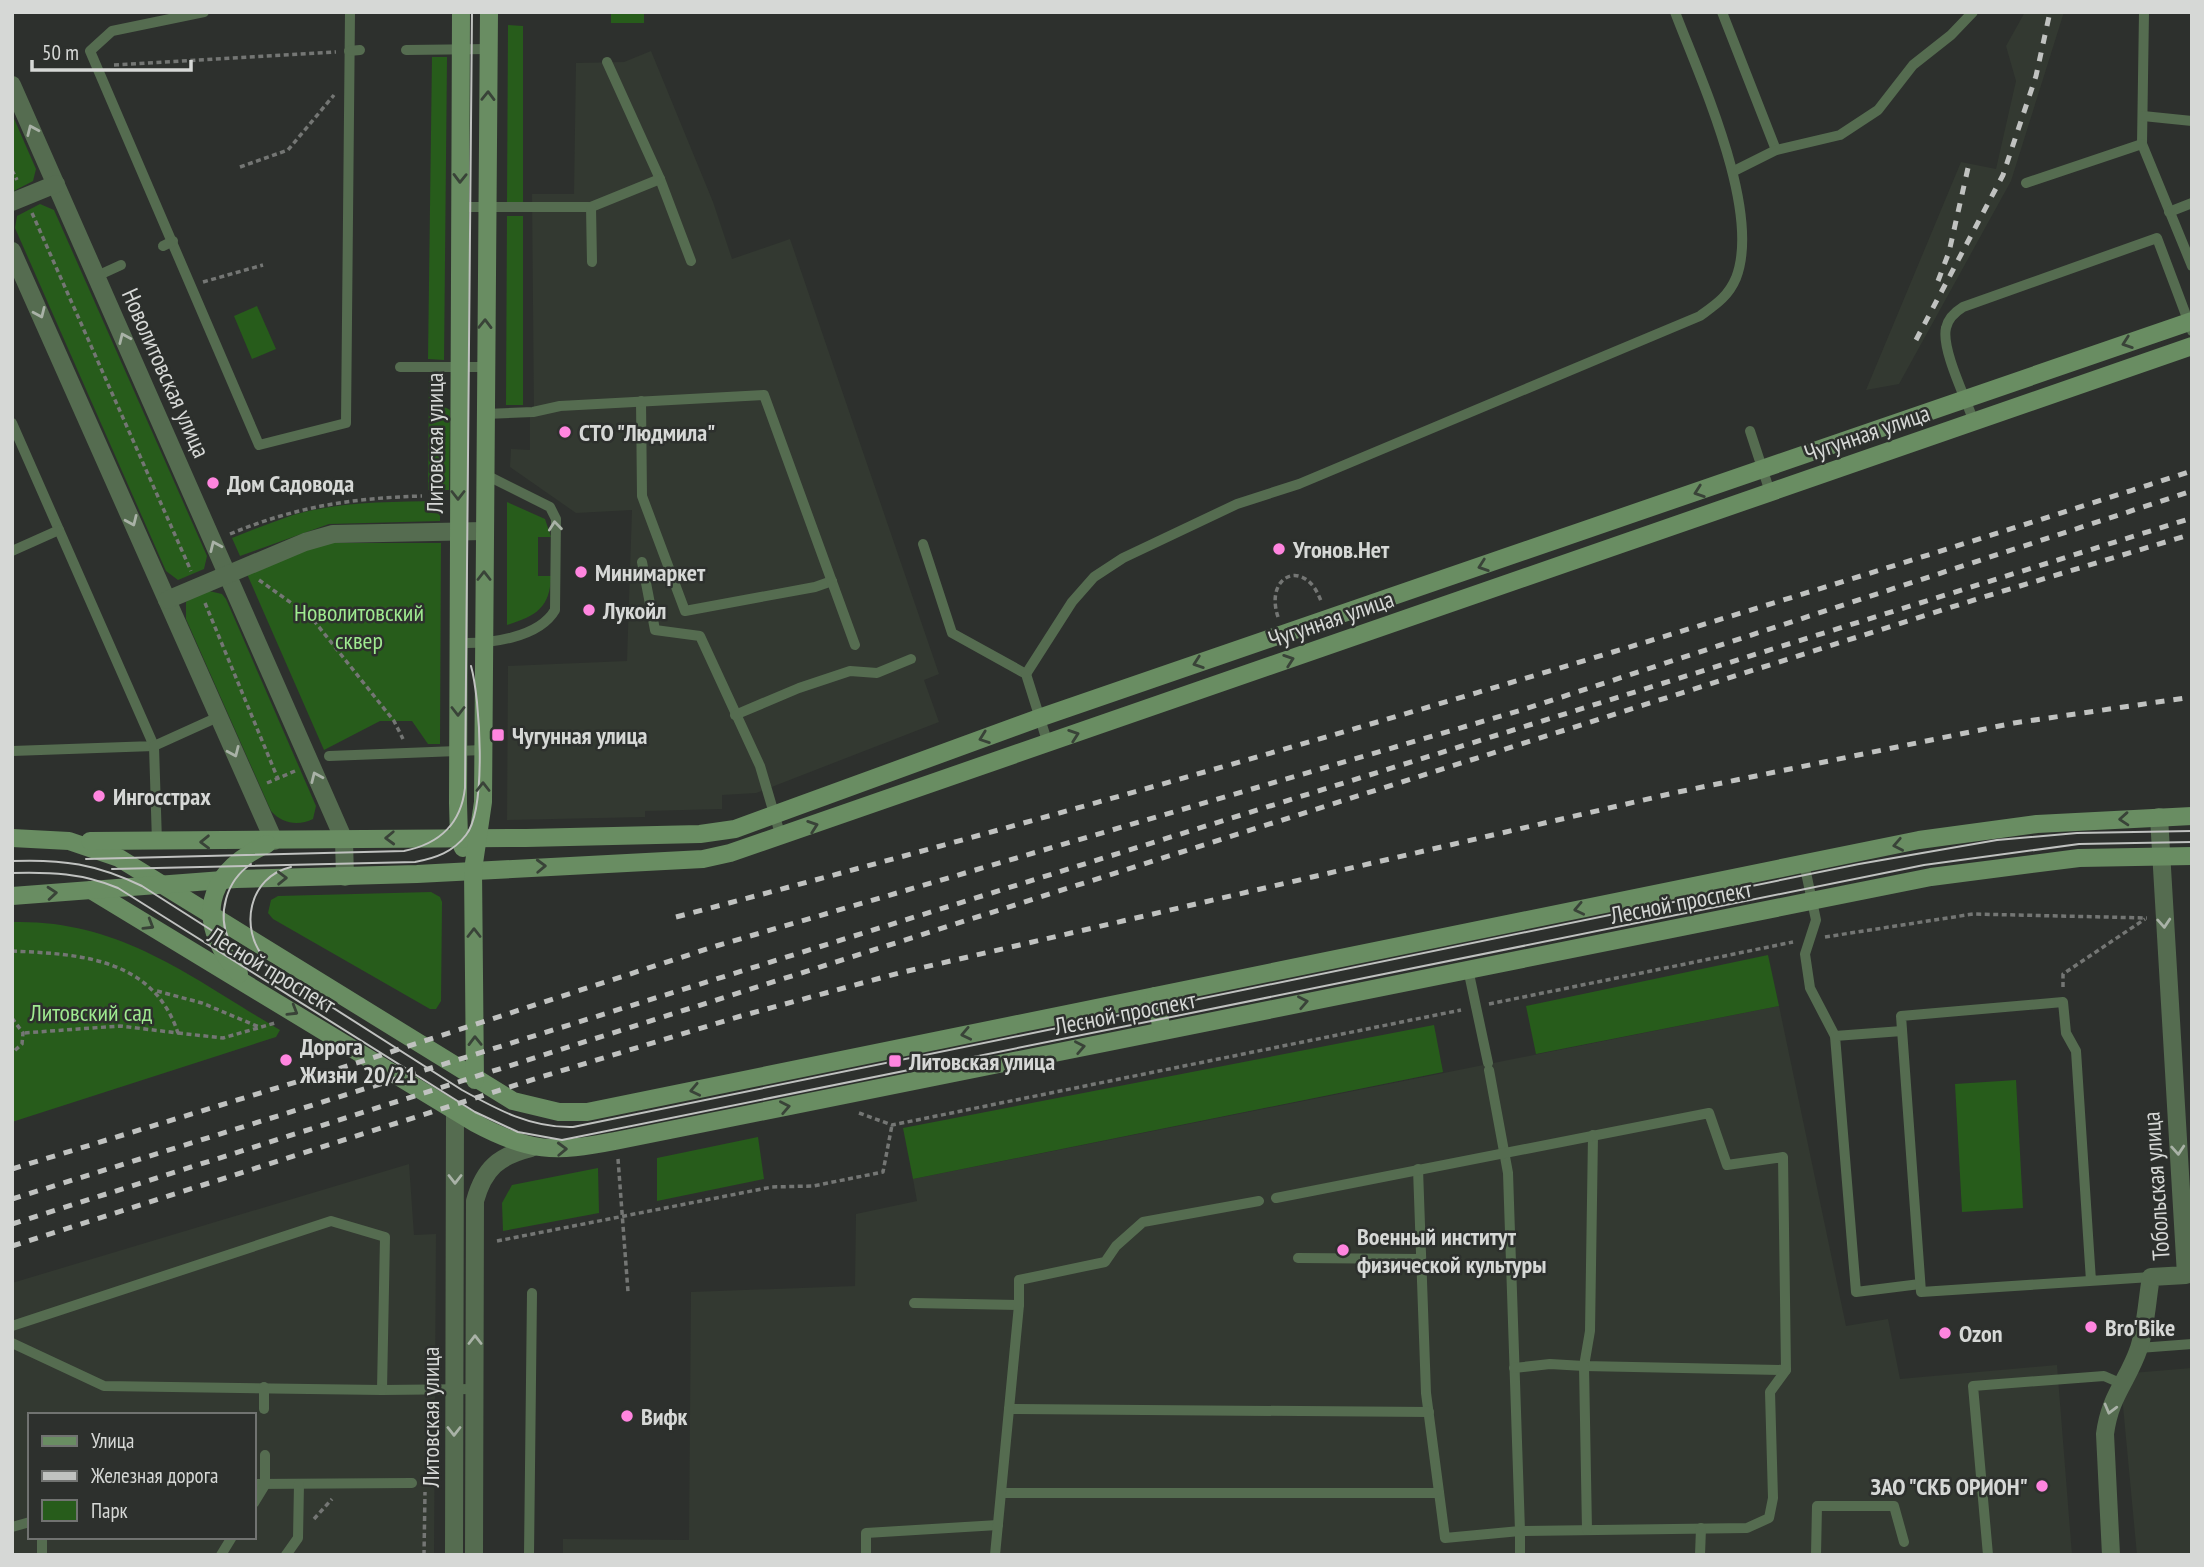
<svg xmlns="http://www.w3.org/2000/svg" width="2204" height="1567" font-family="'PT Sans Narrow',sans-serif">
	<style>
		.built { fill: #333931; fill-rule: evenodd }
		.green { fill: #275c1b }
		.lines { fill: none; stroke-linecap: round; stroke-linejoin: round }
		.path { stroke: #747674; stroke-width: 3.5; stroke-dasharray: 5 3.5; stroke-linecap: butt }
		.lane { stroke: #556c50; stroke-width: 10 }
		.street { stroke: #556c50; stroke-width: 18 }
		.secondary { stroke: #698d62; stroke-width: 18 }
		.tram { stroke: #c0c2c0; stroke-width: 2 }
		.rail { stroke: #c0c2c0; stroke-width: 5; stroke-dasharray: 9 9; stroke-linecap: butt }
		.oneway { stroke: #394338 }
		.oneway2 { stroke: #a9b2a7 }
		.poi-dot { fill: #ff85df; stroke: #2d302d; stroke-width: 2.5 }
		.labels { text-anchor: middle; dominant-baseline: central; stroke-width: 5; stroke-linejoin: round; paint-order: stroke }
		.street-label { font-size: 24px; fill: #d6d8d6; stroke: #2d302d }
		.poi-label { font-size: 24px; font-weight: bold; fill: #d6d8d6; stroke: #2d302d; text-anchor: start }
		.park-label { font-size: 24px; fill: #9fea90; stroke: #2d302d }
	</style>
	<rect width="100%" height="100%" fill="#2d302d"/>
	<g class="built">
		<polygon points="2025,12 2064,12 2011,181 1899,384 1866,390 1961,162 1996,169 2016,81 2006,46"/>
		<polygon points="651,51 713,202 732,259 790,239 939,674 924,680 939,722 756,793 722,795 722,809 645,811 645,817 507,820 508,666 627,661 632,510 576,513 510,467 511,449 530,450 530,415 534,415 532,194 574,194 576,63 624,62"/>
		<polygon points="1779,1006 1846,1326 1888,1319 1900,1379 2057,1365 2072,1555 563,1555 563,1539 689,1540 691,1292 855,1286 856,1214 917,1201 913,1179"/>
		<path d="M409,1164L414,1235L436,1234L434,1555H12V1283ZM30,1415H254V1537H30Z"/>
		<polygon points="2192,1368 2192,1555 2137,1555 2120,1374"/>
	</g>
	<g class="green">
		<rect x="611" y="12" width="33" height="11"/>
		<polygon points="508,25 523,26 523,203 507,203"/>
		<polygon points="432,57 447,57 444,360 428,359"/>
		<polygon points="12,114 36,169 33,181 12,192"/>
		<polygon points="40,204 54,210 207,556 204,569 178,580 166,571 15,228 17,216"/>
		<polygon points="507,216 523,216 523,405 506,405"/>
		<polygon points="257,306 276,349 252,359 234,316"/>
		<polygon points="429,377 444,377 443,406 450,410 449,490 428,490"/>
		<path d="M440,501V521L329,524L240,556L232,538C252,530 273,522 293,515C341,501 391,502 440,501Z"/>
		<path d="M507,502L545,519L551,537H538V576H551C550,608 536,616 507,625Z"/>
		<polygon points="324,543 441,543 440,744 428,744 412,721 380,721 324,750 247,574"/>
		<path d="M209,591L222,594L226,599L316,806L313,819C299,826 282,824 271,811L186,619V602L192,597Z"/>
		<polygon points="431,892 440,897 442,902 441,1001 436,1009 430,1009 273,919 268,913 271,900 278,896"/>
		<path d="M12,922C120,919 192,978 280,1030L276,1037L12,1122Z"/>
		<polygon points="1768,955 1779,1006 1536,1054 1526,1006"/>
		<polygon points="1434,1025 1443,1072 913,1179 903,1128"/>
		<polygon points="2016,1080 2023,1208 1962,1212 1955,1084"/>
		<polygon points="758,1137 764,1179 657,1201 657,1158"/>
		<polygon points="598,1168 599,1213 503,1231 502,1203 512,1185"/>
	</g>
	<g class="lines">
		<g class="path">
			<polyline points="114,65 336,52"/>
			<polyline points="240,167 288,150 334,95"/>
			<polyline points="12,170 17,180"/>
			<polyline points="32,213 191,571"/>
			<polyline points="203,282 263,265"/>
			<path d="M230,534C295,507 351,498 422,496"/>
			<polyline points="259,580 311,617 394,721 403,739"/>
			<polyline points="205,603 278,779"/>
			<path d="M1278,617C1264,575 1305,557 1321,601"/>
			<polyline points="267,783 295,771"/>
			<polyline points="1825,937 1973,914 2147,918"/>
			<path d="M12,951C80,954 153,958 178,1033L120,1026L23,1033"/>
			<polyline points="2063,987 2063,974 2145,919"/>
			<polyline points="157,991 202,1003 259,1027"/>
			<polyline points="1489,1004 1793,942"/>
			<polyline points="12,1018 23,1033 22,1044 12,1053"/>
			<polyline points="178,1033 223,1038 275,1023"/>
			<polyline points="859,1113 892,1125 1461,1010"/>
			<polyline points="618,1159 628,1292"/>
			<polyline points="497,1241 772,1187 813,1186 883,1172 892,1125"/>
			<polyline points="314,1519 332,1499"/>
			<polyline points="424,1555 425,1492"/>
		</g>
		<g class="lane">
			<polyline points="204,12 112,31 90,51 259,445 346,423 350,12"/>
			<polyline points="1722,12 1776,150"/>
			<polyline points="2144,12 2142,144 2192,266"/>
			<polyline points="406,50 489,49"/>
			<polyline points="349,51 360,50"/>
			<polyline points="607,62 660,179 691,261"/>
			<polyline points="2143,116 2192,121"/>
			<polyline points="1734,171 1776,150 1840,135 1878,110 1913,65 1951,35 1973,12"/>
			<polyline points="2026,183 2142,144"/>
			<polyline points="460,207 591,207 660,179"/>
			<polyline points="591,207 592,262"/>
			<polyline points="2169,212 2192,203"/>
			<polyline points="163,246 173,241"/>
			<polyline points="97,276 121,265"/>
			<polyline points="400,367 485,367"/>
			<polyline points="641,401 642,496 685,611 815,587 832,581"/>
			<polyline points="485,414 533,412 560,406 764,395 855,645"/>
			<path d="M1974,422C1966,399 1941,349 1946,328C1948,318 1955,312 1963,307L2157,238L2192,331"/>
			<polyline points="12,423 154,746 12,751"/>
			<polyline points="1750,431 1770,492"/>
			<polyline points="923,544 952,633 1026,674 1048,744"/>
			<polyline points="12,551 59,530"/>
			<polyline points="642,562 655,630 700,636 760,766 781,837"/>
			<path d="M459,643C489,644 539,638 555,610L556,519L550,507L484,474"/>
			<path d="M1026,674L1072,602L1094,577L1123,558L1237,504L1299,484L1700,316C1715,305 1728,297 1736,278C1762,211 1700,78 1675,12"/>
			<polyline points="735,715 799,688 850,671 877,673 911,659"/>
			<polyline points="329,756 483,750"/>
			<polyline points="157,842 154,746 218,717"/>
			<polyline points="1804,863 1816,920 1805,954 1810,988 1835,1036"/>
			<polyline points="1468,969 1488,1063"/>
			<polyline points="1902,1031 1835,1036 1856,1292 1920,1284"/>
			<polyline points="1593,1135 1590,1331 1584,1366 1786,1370"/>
			<polyline points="1418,1169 1426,1393 1445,1538 1520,1531 1508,1173 1489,1070"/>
			<polyline points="1276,1198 1709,1113 1727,1165 1783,1157 1786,1370 1770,1392 1773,1498 1769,1518 1747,1528 1520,1531 1520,1555"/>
			<polyline points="1298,1258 1421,1259"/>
			<polyline points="2091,1281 2076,1051 2066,1033 2063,1002 1901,1016 1921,1292 2151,1277"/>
			<polyline points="914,1303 1019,1305"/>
			<polyline points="12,1326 331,1221 385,1237 382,1390 475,1389"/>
			<polyline points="12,1343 104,1386 382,1390"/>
			<polyline points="2139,1348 2192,1344"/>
			<polyline points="1514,1368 1550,1364 1584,1366 1587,1530"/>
			<polyline points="264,1387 264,1409"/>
			<polyline points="1009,1409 1429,1412"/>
			<polyline points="254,1484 412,1483"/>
			<polyline points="1001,1493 1439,1493"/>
			<polyline points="254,1503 265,1485 265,1455"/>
			<polyline points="12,1527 30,1522"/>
			<polyline points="42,1537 42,1555"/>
			<polyline points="221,1555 232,1537"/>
			<polyline points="286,1555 298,1538 299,1484"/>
			<polyline points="529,1555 532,1293"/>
			<polyline points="866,1555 866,1533 998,1525"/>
			<polyline points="995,1555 1019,1305 1019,1280 1105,1262 1116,1246 1143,1222 1259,1201"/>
			<polyline points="1700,1555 1701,1528"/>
			<polyline points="1816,1555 1817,1506 1894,1506 1904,1542"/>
			<polyline points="1988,1555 1973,1386 2104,1376 2120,1383"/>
		</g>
		<g class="street">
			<polyline points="12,85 344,840 345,877"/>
			<polyline points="12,202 56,184"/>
			<polyline points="12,251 274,841"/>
			<polyline points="167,600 305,542 333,534 484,531"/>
			<polyline points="454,1555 455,1111"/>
			<path d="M474,1555L475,1201C484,1168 499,1156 531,1148"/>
			<path d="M2111,1555L2105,1434C2110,1395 2128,1381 2139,1348C2146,1326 2147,1300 2151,1277L2186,1275L2159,817"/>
		</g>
		<g class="secondary">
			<polyline points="461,12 458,803 459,838 463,848"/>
			<polyline points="12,838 69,841 119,858 513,1101 559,1112 587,1112 1919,840 2037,824 2192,816"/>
			<polyline points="90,841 526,838 700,834 735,829 1039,718 2192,321"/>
			<path d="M91,890L475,1123C529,1152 554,1153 615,1141L1931,877L2079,858L2192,856"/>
			<polyline points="12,896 236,879 417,874 703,859 730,853 2192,346"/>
			<path d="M239,974C194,921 205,873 267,844"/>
			<polyline points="1155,996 1162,1030"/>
			<polyline points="475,1080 473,870 483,802 489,12"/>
		</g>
		<g class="tram">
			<path d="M86,859L404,851C439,844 461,824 465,788L472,12"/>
			<path d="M12,861C63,859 96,864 142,886L462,1090C498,1110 531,1128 573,1127L1859,864L1997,840L2077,833L2192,831"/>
			<path d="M112,869L415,862C436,858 453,852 466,835C487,808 480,698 471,666"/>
			<path d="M12,873C51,872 82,873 118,888L475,1112L518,1132L562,1140L1924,865L2079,844L2192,842"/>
			<path d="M229,941C217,914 226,881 251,864"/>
			<path d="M265,959C239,929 248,877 291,867"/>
		</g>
		<g class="rail">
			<polyline points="1938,281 1949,252 1968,168"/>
			<polyline points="1916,340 2003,175 2036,76 2050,12"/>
			<path d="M676,917C1186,783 1690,633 2192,471"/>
			<polyline points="12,1169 332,1071 716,946 1525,709 2192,491"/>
			<polyline points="12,1199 2192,518"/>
			<polyline points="12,1224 1977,599 2192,534"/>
			<polyline points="12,1246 541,1077 741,1016 899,973 1678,792 2014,723 2192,697"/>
		</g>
	</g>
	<defs><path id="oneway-chevron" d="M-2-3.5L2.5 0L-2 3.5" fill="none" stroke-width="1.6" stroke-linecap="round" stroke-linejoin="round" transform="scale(1.75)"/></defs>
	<g class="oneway">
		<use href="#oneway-chevron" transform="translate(488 96) rotate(-89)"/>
		<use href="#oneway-chevron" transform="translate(460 178) rotate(91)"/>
		<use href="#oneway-chevron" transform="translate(485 324) rotate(-89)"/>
		<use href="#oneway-chevron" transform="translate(2127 343) rotate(161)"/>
		<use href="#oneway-chevron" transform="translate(1699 492) rotate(161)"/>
		<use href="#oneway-chevron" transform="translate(458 495) rotate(90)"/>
		<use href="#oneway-chevron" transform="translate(1483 566) rotate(161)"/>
		<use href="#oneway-chevron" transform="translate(484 576) rotate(-90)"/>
		<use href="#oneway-chevron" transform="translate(1289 660) rotate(-19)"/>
		<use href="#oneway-chevron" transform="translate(1198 663) rotate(161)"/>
		<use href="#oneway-chevron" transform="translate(458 711) rotate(90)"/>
		<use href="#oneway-chevron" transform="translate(1074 735) rotate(-19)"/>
		<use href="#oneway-chevron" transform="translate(984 738) rotate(160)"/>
		<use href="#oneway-chevron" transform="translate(483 787) rotate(-90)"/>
		<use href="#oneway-chevron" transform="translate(2124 819) rotate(176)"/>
		<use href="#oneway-chevron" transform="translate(813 826) rotate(-19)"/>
		<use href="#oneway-chevron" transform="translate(390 838) rotate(178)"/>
		<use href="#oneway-chevron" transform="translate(205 842) rotate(179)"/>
		<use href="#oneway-chevron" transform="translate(1898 845) rotate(169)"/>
		<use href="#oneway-chevron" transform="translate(541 866) rotate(-2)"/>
		<use href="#oneway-chevron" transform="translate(282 878) rotate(-1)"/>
		<use href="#oneway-chevron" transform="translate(52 893) rotate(-5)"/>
		<use href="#oneway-chevron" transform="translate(1579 909) rotate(168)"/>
		<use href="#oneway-chevron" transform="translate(149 925) rotate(31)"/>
		<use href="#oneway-chevron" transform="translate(474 933) rotate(-90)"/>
		<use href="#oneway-chevron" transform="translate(1303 1002) rotate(-11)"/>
		<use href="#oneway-chevron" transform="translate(293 1011) rotate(31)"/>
		<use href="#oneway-chevron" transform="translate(966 1034) rotate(168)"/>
		<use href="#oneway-chevron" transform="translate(475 1041) rotate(-91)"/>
		<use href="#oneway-chevron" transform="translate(1080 1047) rotate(-11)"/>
		<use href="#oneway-chevron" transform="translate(695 1090) rotate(168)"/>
		<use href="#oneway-chevron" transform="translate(785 1107) rotate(-11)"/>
		<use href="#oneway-chevron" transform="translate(562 1149) rotate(-2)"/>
	</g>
	<g class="oneway2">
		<use href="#oneway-chevron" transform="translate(32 130) rotate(-114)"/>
		<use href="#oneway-chevron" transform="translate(40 313) rotate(66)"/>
		<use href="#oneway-chevron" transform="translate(124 338) rotate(-114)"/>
		<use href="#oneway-chevron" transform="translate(132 521) rotate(66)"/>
		<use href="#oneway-chevron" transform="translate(555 526) rotate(-96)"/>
		<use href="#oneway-chevron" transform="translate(215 546) rotate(-114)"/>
		<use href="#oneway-chevron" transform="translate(234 752) rotate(66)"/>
		<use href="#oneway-chevron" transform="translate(316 777) rotate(-114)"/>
		<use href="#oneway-chevron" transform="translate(2164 923) rotate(86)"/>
		<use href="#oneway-chevron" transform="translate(2178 1150) rotate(86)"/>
		<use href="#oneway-chevron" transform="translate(455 1179) rotate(90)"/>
		<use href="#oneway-chevron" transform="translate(475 1340) rotate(-90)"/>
		<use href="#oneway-chevron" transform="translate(2110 1409) rotate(105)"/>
		<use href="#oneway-chevron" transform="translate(454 1431) rotate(90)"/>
	</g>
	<g class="poi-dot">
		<circle cx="565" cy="432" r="7"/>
		<circle cx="213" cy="483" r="7"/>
		<circle cx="1279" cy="549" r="7"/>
		<circle cx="581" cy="572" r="7"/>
		<circle cx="589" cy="610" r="7"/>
		<rect x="491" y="728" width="14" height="14" rx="3.5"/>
		<circle cx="99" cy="796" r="7"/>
		<circle cx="286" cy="1060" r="7"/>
		<rect x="888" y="1054" width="14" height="14" rx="3.5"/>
		<circle cx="1343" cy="1250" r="7"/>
		<circle cx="2091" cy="1327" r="7"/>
		<circle cx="1945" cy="1333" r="7"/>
		<circle cx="627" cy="1416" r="7"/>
		<circle cx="2042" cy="1486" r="7"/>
	</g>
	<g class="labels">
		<g class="street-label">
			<text transform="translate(166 373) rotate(66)">Новолитовская улица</text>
			<text transform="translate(1867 433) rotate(-19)">Чугунная улица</text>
			<text transform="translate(434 443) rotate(-90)">Литовская улица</text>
			<text transform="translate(1331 619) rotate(-19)">Чугунная улица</text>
			<text transform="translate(1681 902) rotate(-11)">Лесной проспект</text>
			<text transform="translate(272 970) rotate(31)">Лесной проспект</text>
			<text transform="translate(1125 1013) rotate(-11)">Лесной проспект</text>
			<text transform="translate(2156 1186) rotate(-94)">Тобольская улица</text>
			<text transform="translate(430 1417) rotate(-90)">Литовская улица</text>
		</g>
		<g class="poi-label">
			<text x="579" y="432">СТО "Людмила"</text>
			<text x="227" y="483">Дом Садовода</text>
			<text x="1293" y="549">Угонов.Нет</text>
			<text x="595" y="572">Минимаркет</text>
			<text x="603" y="610">Лукойл</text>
			<text x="512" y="735">Чугунная улица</text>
			<text x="113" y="796">Ингосстрах</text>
			<text x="300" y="1046">Дорога<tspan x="300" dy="28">Жизни 20/21</tspan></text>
			<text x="909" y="1061">Литовская улица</text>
			<text x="1357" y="1236">Военный институт<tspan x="1357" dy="28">физической культуры</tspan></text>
			<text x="2105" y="1327">Bro'Bike</text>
			<text x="1959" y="1333">Ozon</text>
			<text x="641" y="1416">Вифк</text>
			<text x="2028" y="1486" text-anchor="end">ЗАО "СКБ ОРИОН"</text>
		</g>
		<g class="park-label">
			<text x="359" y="612">Новолитовский<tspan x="359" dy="28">сквер</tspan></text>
			<text x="91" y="1012">Литовский сад</text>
		</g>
	</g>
	<rect width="2204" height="1567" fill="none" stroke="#d6d8d6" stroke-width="28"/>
	<rect x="28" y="1413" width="228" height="126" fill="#2d302d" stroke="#717371" stroke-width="2"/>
	<rect x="42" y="1436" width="35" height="10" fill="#698d62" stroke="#717371" stroke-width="2"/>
	<text x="91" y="1448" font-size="21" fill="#d6d8d6">Улица</text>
	<rect x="42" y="1471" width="35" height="10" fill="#c0c2c0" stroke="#717371" stroke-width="2"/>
	<text x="91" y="1483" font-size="21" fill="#d6d8d6">Железная дорога</text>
	<rect x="42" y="1500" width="35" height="21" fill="#275c1b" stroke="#717371" stroke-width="2"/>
	<text x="91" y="1518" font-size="21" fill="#d6d8d6">Парк</text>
	<path d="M32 60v10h159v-10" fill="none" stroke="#d6d8d6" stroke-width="3.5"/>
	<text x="42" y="60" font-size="21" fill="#d6d8d6" stroke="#2d302d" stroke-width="5" paint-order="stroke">50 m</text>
</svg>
